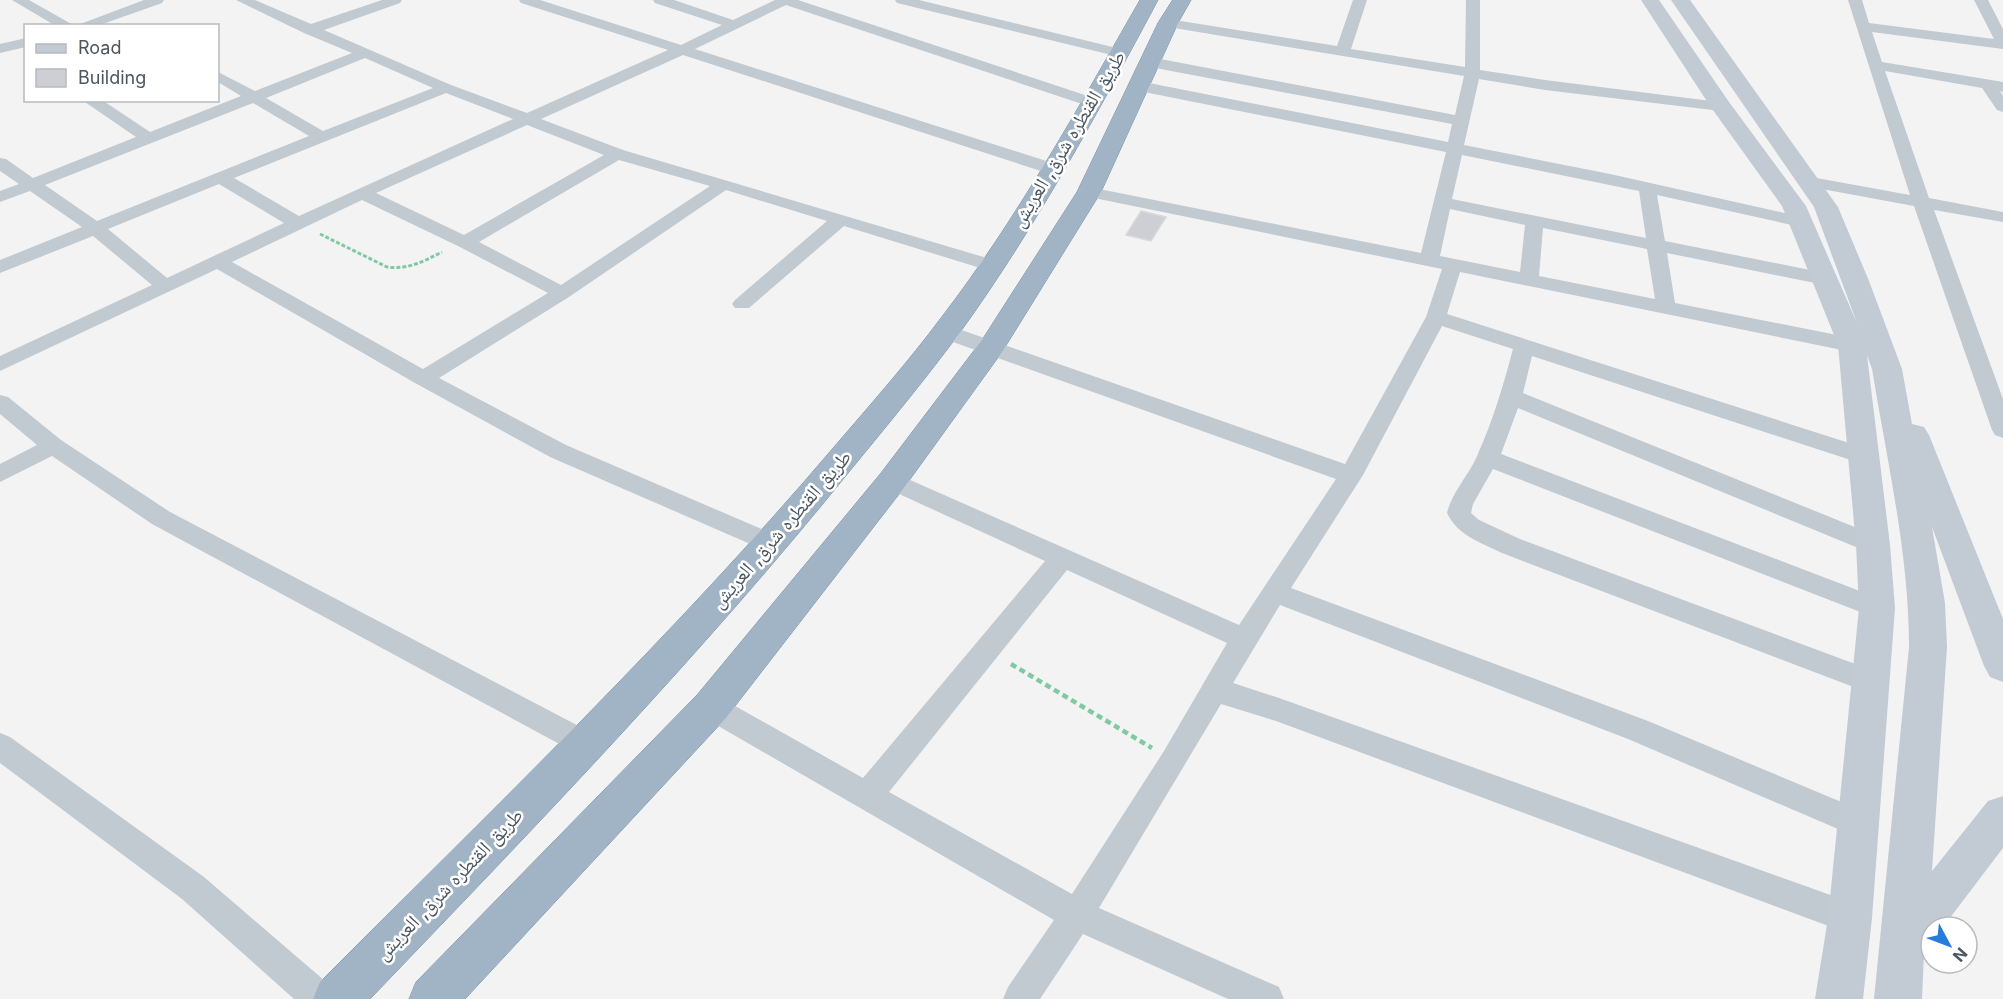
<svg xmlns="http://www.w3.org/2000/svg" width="2003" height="999" font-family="Inter,'Noto Naskh Arabic',sans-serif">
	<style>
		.building { fill: #cdcfd4; stroke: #d7d9dd; stroke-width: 1.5 }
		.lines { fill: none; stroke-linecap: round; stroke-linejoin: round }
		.trunk-casing { stroke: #7992a9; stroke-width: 1 }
		.path-far1 { stroke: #7fcaa3; stroke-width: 3; stroke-dasharray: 4 2; stroke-linecap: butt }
		.path { stroke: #7fcaa3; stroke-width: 4.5; stroke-dasharray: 6 4; stroke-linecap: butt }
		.minor { fill: #c1cad0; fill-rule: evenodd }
		.secondary { fill: #c2cbd4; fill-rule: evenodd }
		.trunk { fill: #a1b4c6; fill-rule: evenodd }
		.labels { text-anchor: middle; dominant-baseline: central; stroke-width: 5; stroke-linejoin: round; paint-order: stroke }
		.street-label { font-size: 20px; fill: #4b565f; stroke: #fff }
	</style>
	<rect width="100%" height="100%" fill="#f4f3f3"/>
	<polygon class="building" points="1141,211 1166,217 1151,241 1126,235"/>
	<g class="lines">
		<defs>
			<g id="trunk">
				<path d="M1140,0H1158C1098,112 1036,227 961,331C927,377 890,422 853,467C703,653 536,826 370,999H313L320,982C495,807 674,635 834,447C871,404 908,362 941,318C1017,219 1078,108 1140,0Z"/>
				<polygon points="1173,0 1191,0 1178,23 1101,192 1002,352 903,489 725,719 465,999 409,999 416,982 697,695 881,473 982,340 1077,192 1158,23"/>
			</g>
		</defs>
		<use href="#trunk" class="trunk-casing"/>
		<path class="path-far1" d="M320,234L387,267C408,270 424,261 442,252"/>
		<polyline class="path" points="1011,664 1152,748"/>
		<g class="minor">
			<polygon points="12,0 29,0 75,26 56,26"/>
			<polygon points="144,0 164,0 162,3 97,26 75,26"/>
			<path d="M236,0H255L311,24L382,0H402L400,3L324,30L451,85L527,113L668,50L521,3L519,0H540L681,45L722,25L655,3L653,0H674L733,20L775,0H798L1097,99L1099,102L1091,107L1085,105L786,5L695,49L1059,165L1062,169L1059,173H1047L683,55L541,119L623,150L997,261L1000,265L997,269L990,271L844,226L749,308H735L732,304L735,300L827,221L726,190L569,297L439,378L566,445L780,537L783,544L780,551L771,553L550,457L415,383L217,269L0,371V356L152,285L93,236L0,273V260L82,227L30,191L0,202V191L19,184L0,171V158L6,159L33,178L136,137L82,100H102L150,132L241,96L218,82V72L255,91L352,53L304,33ZM365,58L433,88L323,131L266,98ZM446,93L513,119L299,216L234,178ZM253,103L309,136L97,221L45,185ZM527,125L604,155L464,235L376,193ZM619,160L710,186L561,285L479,242ZM219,184L284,223L167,278L108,229ZM362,200L458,246L548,293L423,369L232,262Z"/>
			<polygon points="895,0 919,0 1125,50 1127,53 1120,57 897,3"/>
			<path d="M1353,0H1367L1351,49L1465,67L1466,0H1480V70L1545,80L1727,103L1729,106L1727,109L1721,111L1545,90L1479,79L1464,145L1610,174L1807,218L1810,222L1807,226L1801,227L1657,195L1665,241L1825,273L1832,275L1835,279L1832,283L1825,285L1667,253L1675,303L1852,338L1859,340L1862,345L1859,350L1852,352L1460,272L1447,314L1871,450L1875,456L1871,462L1863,464L1532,356L1523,393L1882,538L1885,545L1882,552L1873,554L1518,408L1501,454L1886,601L1890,608L1886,615L1877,618L1868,615L1493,469L1473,504L1471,513L1479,520L1520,539L1882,674L1886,682L1882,690L1872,694L1502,553C1480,542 1458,536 1447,513C1452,492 1469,475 1477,456C1493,421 1503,386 1513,349L1442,326L1363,475L1291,588L1648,721L1870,814L1874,824L1870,834L1859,838L1628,739L1280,605L1233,683L1279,698L1850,902L1862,907L1866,918L1862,929L1850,934L1276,721L1221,704L1099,908L1279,987L1284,999H1228L1083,934L1040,999H1003L1008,987L1054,920L701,716L697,707L701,698L711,695L721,698L863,778L1045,561L884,487L880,481L884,475L892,472L1239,625L1336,479L939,337L936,332L939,327L946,326L953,327L1345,464L1426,317L1442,269L1089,197L1083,196L1080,192L1083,188L1089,187L1421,253L1446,152L1139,91L1131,86L1139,81L1448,142L1452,124L1150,67L1142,62L1150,57L1455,115L1464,76L1168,27L1161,23L1168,19L1337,46ZM1462,155L1639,191L1646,238L1452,199ZM1450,209L1525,225L1520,272L1440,256ZM1543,228L1647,249L1655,299L1539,276ZM1067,570L1227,643L1164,751L1072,894L889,792Z"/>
			<polygon points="1848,0 1862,0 1869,23 1994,39 1974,0 1988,0 2003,29 2003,49 1872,32 1882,62 2003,82 2003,92 2000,91 2003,96 2003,112 1997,110 1982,88 1885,71 1929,198 2003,212 2003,222 1934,210 2003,399 2003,438 1995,435 1992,430 1914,206 1811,187 1805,186 1802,182 1805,178 1811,177 1910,195"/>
			<polygon points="26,38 26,47 0,53 0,44"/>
			<polygon points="0,395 8,397 61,440 170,512 596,735 601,744 596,753 586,757 576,753 152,524 52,456 0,482 0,464 37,445 0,414"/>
			<polygon points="0,733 10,737 204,877 332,987 337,999 294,999 182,899 0,763"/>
		</g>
		<path class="secondary" d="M1641,0H1659L1729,102L1806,206L1857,323L1814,207L1671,0H1690L1838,207L1869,281L1902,369L1912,424L1924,427L1929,435L2003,619V682L1990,677L1984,666L1932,527L1945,603L1947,647L1932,871L1988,801L2003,796V848L1943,927H1931V943L1924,953L1922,999H1874L1909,647C1909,554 1887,461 1872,369L1867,355L1890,545L1895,608L1872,918L1863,999H1815L1828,918L1859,608L1856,545L1838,345L1782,206L1710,106Z"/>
		<use href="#trunk" class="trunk"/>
	</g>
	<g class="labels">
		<g class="street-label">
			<text transform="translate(1068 139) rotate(-59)">طريق القنطره شرق, العريش</text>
			<text transform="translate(781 529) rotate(-49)">طريق القنطره شرق, العريش</text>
			<text transform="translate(449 884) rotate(-46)">طريق القنطره شرق, العريش</text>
		</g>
	</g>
	<rect x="24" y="24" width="195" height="78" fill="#ffffff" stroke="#b7bbbf" stroke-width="1.5"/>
	<rect x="36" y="44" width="30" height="9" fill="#c2cbd4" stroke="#b7bbbf" stroke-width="1.5"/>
	<text x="78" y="54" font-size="18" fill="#4b565f">Road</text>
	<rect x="36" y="69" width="30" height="18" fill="#cdcfd4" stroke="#b7bbbf" stroke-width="1.5"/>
	<text x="78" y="84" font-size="18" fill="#4b565f">Building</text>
	<g transform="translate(1949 945) rotate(131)"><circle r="28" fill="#ffffff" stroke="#b7bbbf" stroke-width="1.5"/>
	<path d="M0-4.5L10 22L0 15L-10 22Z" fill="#277bda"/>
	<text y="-9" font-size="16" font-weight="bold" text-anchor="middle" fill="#4b565f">N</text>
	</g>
</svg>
